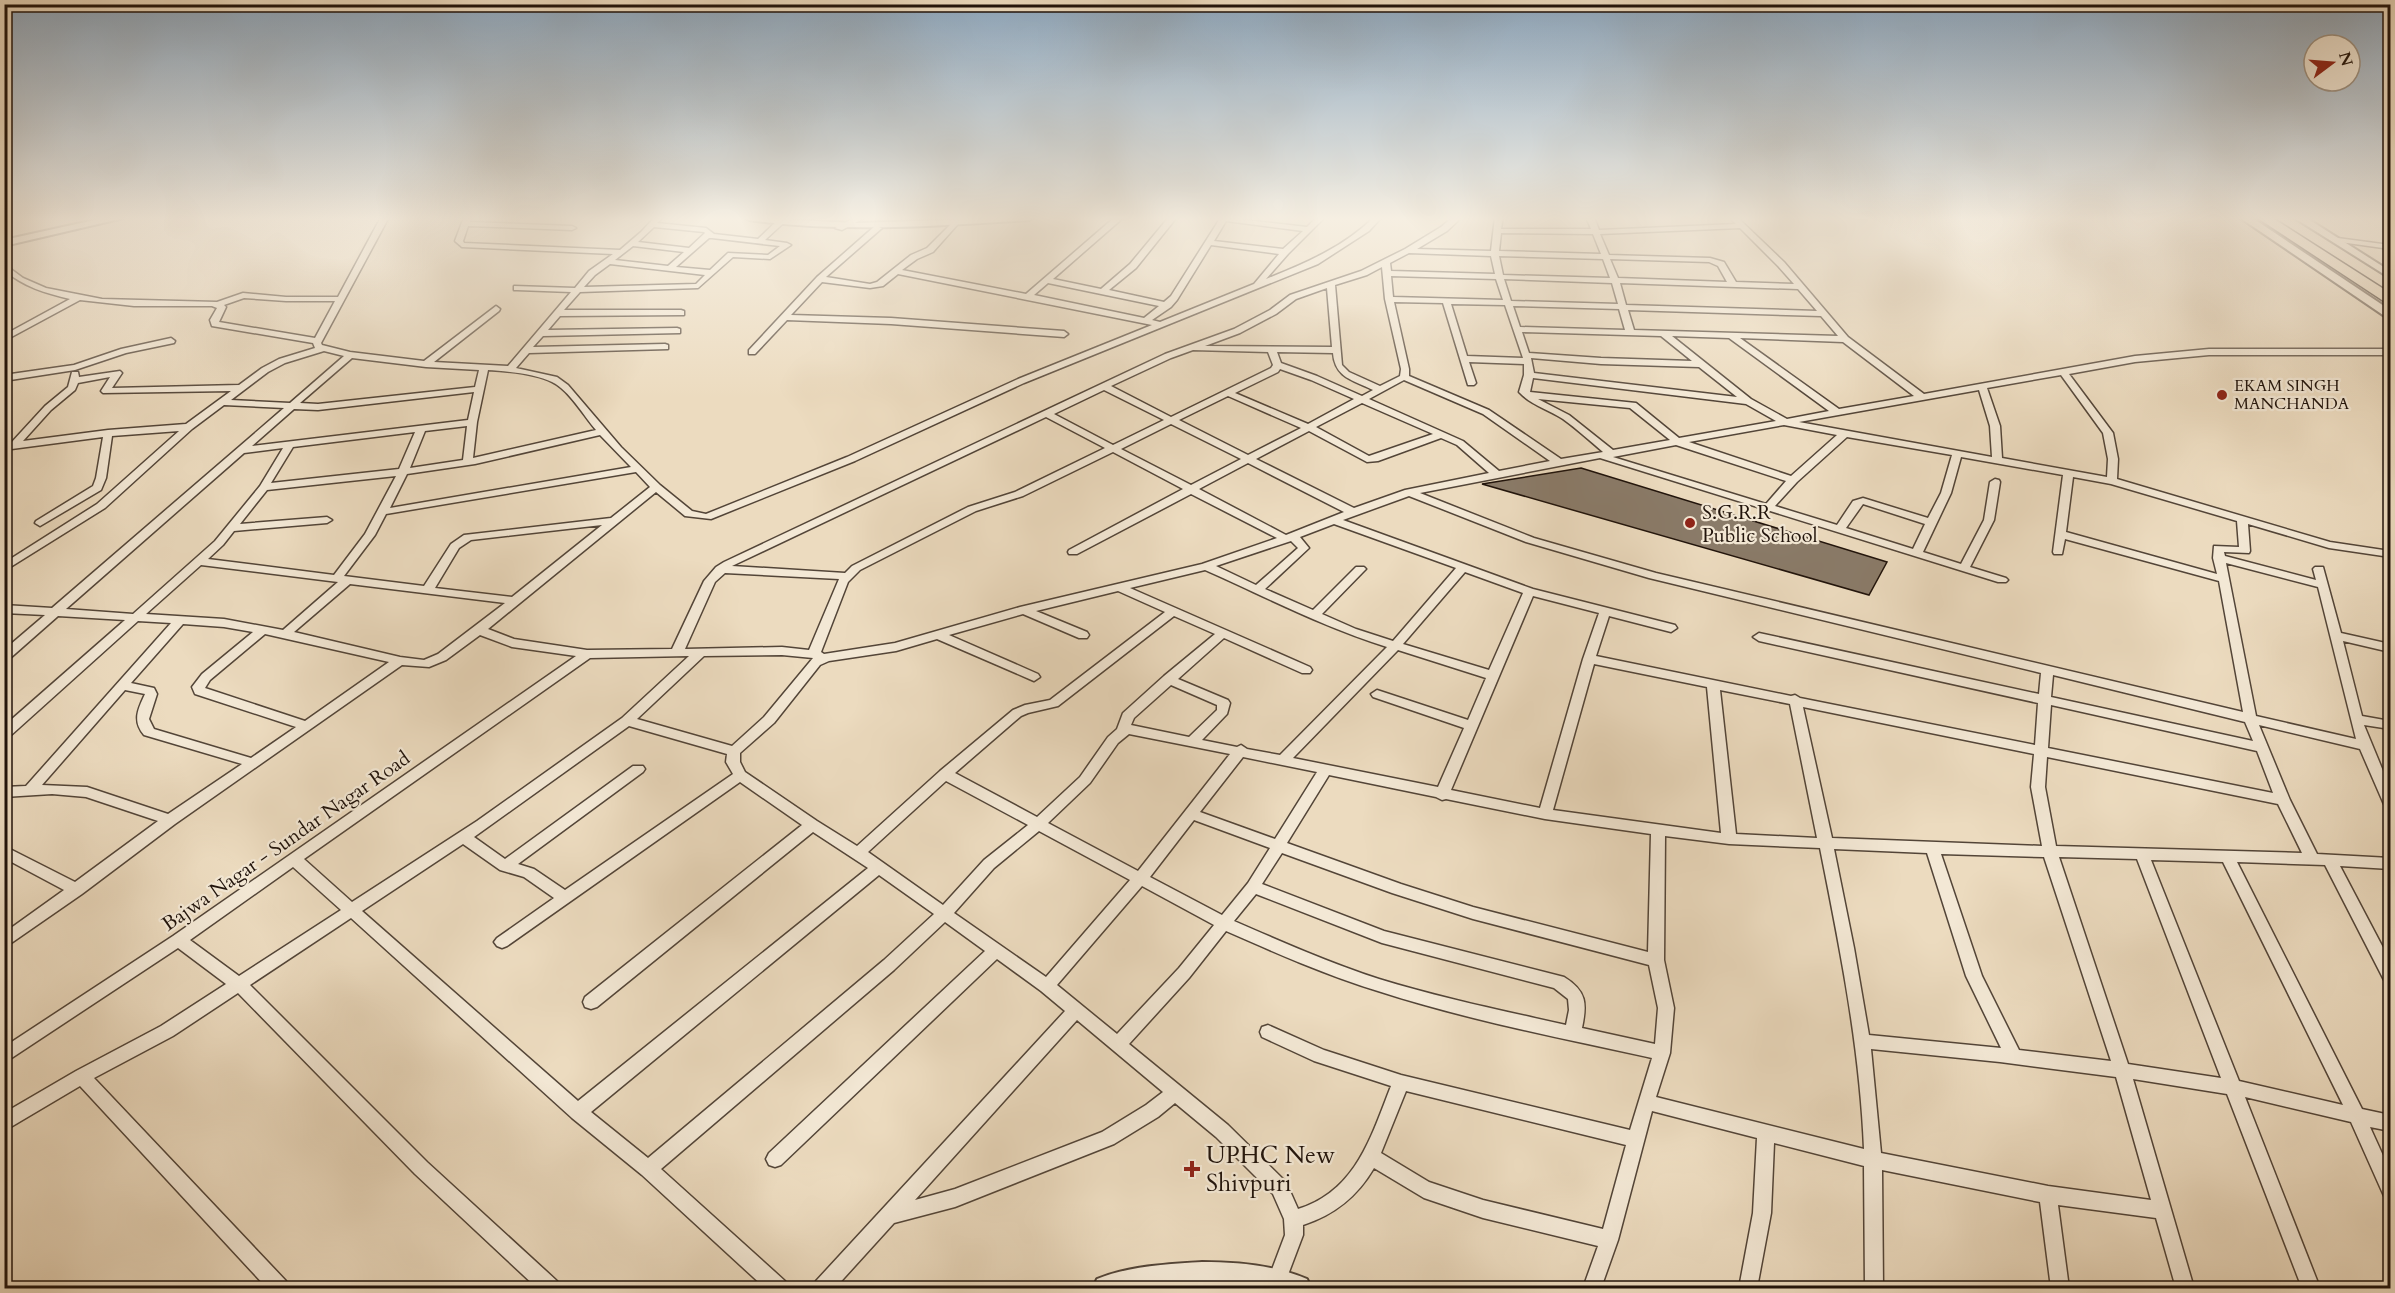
<svg xmlns="http://www.w3.org/2000/svg" width="2395" height="1293" font-family="Cardo,serif">
	<style>
		.building { fill: #8a7b69; stroke: #20130b; stroke-width: 1.5 }
		.lines { fill: none; stroke-linecap: round; stroke-linejoin: round }
		.minor-casing { stroke: #534538; stroke-width: 3 }
		.tertiary-casing { stroke: #534538; stroke-width: 4 }
		.trunk-casing { stroke: #20130b; stroke-width: 3 }
		.minor { fill: #f3e8d5; fill-rule: evenodd }
		.tertiary { fill: #f3e8d5; fill-rule: evenodd }
		.trunk { fill: #ecdbbf; fill-rule: evenodd }
		.poi-dot { fill: #8f2418; stroke: #f3e8d5; stroke-width: 2 }
		.labels { text-anchor: middle; dominant-baseline: central; stroke-width: 4.5; stroke-linejoin: round; paint-order: stroke }
		.far-poi-label { font-size: 16px; fill: #20130b; stroke: #f3e8d5; text-anchor: start }
		.poi-label { font-size: 20px; fill: #20130b; stroke: #f3e8d5; text-anchor: start }
		.street-label { font-size: 20px; fill: #20130b; stroke: #f3e8d5 }
		.near-poi-label { font-size: 24px; fill: #20130b; stroke: #f3e8d5; text-anchor: start }
	</style>
	<rect width="100%" height="100%" fill="#ecdbbf"/>
	<filter id="stains"><feTurbulence type="fractalNoise" baseFrequency=".00333" numOctaves="4"/><feColorMatrix values="0 0 0 0 .2 0 0 0 0 .09 0 0 0 0 .02 0 0 0 .5 -.17"/></filter>
	<radialGradient id="worn" r=".72"><stop offset=".6" stop-color="#630" stop-opacity="0"/><stop offset="1" stop-color="#630" stop-opacity=".3"/></radialGradient>
	<polygon class="building" points="1581,468 1887,562 1869,595 1482,484"/>
	<g class="lines">
		<defs>
			<g id="minor">
				<path d="M381,217H389L321,343L322,345L350,352L424,361L496,306L500,309L499,311L434,362L508,366L571,292L517,290H514V286L575,288L589,271L613,254L462,247L455,241L464,217H472L470,222L572,226L576,228L572,230L468,226L463,241L464,243L620,250L641,232L655,217H663L657,223L706,228L714,234L758,239L781,217H790L765,240L787,243L791,245L770,259L733,257L698,288L580,292L564,310H681L684,311V315L560,316L548,330L677,328L680,329V333L543,336L533,347L665,344L668,345V349L529,353L516,368L557,377L568,385L621,447L660,485L692,511L706,514L847,457L1018,379L1152,325L898,274L883,286L870,288L822,282L791,315L891,318L1064,331L1068,334L1064,337L891,324L787,320L755,354H749V350L817,277L875,226L882,228L826,277L870,284L877,282L911,255L927,248L955,220H958V224L933,252L917,259L902,270L1026,294L1115,217H1124L1053,279L1101,289L1130,264L1169,217H1177L1136,268L1109,290L1164,302L1171,296L1221,217L1307,227L1317,217H1325L1288,254L1266,279C1304,264 1344,247 1374,217H1382L1369,231L1318,264L1024,383L855,461L711,519L685,516L656,492L488,629L514,639L587,650L672,649L704,581L716,567L724,562L1165,354L1234,329L1270,310L1290,295L1361,271L1405,249L1441,227L1453,217H1462L1447,231L1417,249L1491,251L1495,217H1503L1501,229H1591L1586,217H1594L1599,230L1736,224L1729,217H1737L1784,262L1848,337L1924,394L2135,356L2209,349H2390V355H2209L2135,362L2069,374L2113,433L2118,459L2117,479L2330,542L2390,551V557L2329,548L2248,524L2250,551L2249,553L2224,552L2225,556L2316,580L2313,569L2315,567H2323L2341,633L2390,644V652L2343,641L2362,716L2390,721V729L2364,725L2390,788V807L2385,806L2383,802L2360,749L2259,725L2290,800L2317,854L2390,858V869L2340,866L2390,961V981L2384,980L2325,865L2237,862L2362,1109L2390,1115V1131L2370,1127L2390,1171V1198L2384,1196L2351,1122L2245,1097L2320,1288H2302L2227,1094L2133,1079L2194,1288H2176L2156,1218L2058,1205L2069,1288H2051L2040,1202L1882,1170L1883,1288H1865L1864,1166L1774,1143L1771,1213L1757,1288H1739L1753,1213L1757,1138L1652,1111L1618,1240L1601,1288H1583L1598,1246L1483,1218L1424,1198L1374,1168C1357,1197 1334,1215 1303,1225V1235L1283,1288H1265L1285,1235L1284,1219L1273,1194L1216,1137L1175,1103L1158,1117L1114,1144L955,1207L894,1223L835,1288H814L816,1281L1065,1011L1041,991L997,959L781,1165L775,1167L769,1165L766,1159L769,1153L985,951L945,922L894,970L661,1169L785,1281L787,1288H765L642,1175L572,1118L351,918L250,985L427,1162L557,1281L559,1288H537L415,1174L238,993L173,1036L94,1078L286,1281L288,1288H267L80,1086L4,1131V1113L76,1071L161,1026L226,984L178,948L4,1063V1047L173,936L576,656L512,647L480,635L446,660L429,667L402,665L175,824L82,894L4,948V933L64,890L4,858V846L75,882L158,821L86,797L52,794L4,797V787L26,786L171,623L138,621L9,737L4,738V726L125,620L58,616L8,660L4,661V650L45,615L4,613V605L52,608L284,408L224,405L192,429L105,508L4,571V563L97,504L179,431L112,436L106,478L101,490L40,526L35,523L36,521L93,486L96,478L103,437L4,450V444L11,443L45,406L68,387L72,372H78L79,377L120,371L122,373L112,388L239,385L262,368L279,359L315,348L313,343L212,326L210,320L217,308L212,306H134L80,300L4,341V335L70,299C45,293 24,287 4,270V264L23,278L46,288L102,299L217,302L243,293L286,297H338ZM1226,221L1303,231L1283,249L1214,241ZM654,227L704,232L705,233L689,248L638,242ZM1740,228L1778,266L1794,284L1736,282L1724,262L1710,258L1609,255L1600,234ZM1501,233L1593,234L1601,254L1499,251ZM709,238H712L780,246L768,255L728,253L710,270L676,267ZM1211,245L1279,254L1254,284L1160,322L1152,320L1171,307L1177,300ZM633,246L684,252L668,266L615,260ZM1409,253L1491,256L1495,274L1391,271L1390,263ZM1499,256L1603,259L1610,278L1503,275ZM1610,259L1709,262L1718,266L1727,282L1618,278ZM610,264L705,275L696,284L584,287L595,275ZM1382,267L1385,299L1401,369L1400,376L1380,386L1349,372L1342,365L1335,285L1367,275ZM1391,276L1496,279L1503,300L1393,297ZM1504,279L1612,283L1618,304L1511,301ZM1048,283L1159,306L1144,318L1034,295ZM1620,283L1798,289L1817,311L1626,305ZM1327,288L1332,347L1205,346L1240,333L1276,314L1296,299ZM244,298L286,301H335L315,338L219,322L226,307L224,305ZM1394,302L1443,303L1468,385H1474L1476,383L1469,362L1524,364V375L1519,392C1531,405 1549,410 1563,419C1577,429 1590,441 1603,452L1561,459L1489,410L1409,376V369ZM1451,304L1505,305L1523,358L1467,356ZM1513,306L1619,309L1625,330L1520,327ZM1628,310L1821,316L1838,336L1634,330ZM1522,332L1661,336L1692,361L1601,358L1529,353ZM1672,336L1729,338L1829,411L1787,419L1751,399ZM1740,338L1843,342L1914,396L1839,409ZM1193,350L1268,352L1273,365L1271,368L1171,417L1111,386L1171,358ZM324,351L344,356L290,403L231,400L268,372L285,363ZM1277,352L1333,353C1335,378 1353,380 1373,390L1362,396L1317,376L1281,363ZM352,358L426,367L479,370L475,387L318,404L300,403ZM1531,358L1601,364L1699,367L1737,397L1534,373ZM1280,369L1311,380L1354,399L1308,424L1235,393L1278,372ZM488,370C505,371 537,374 552,382C570,391 583,415 596,430L473,458L477,422ZM2061,375L2103,433L2108,459L2107,477L2002,458L2000,426L1987,388ZM110,377L101,391L103,393L231,391L186,424L108,430L23,441L51,410L75,390L78,383ZM1533,378L1746,404L1776,421L1679,438L1636,403L1530,392ZM1404,380L1483,414L1550,461L1499,471L1463,441L1369,399ZM1104,390L1164,420L1113,445L1054,414ZM1979,390L1990,426L1992,457L1799,422ZM474,392L468,420L252,446L294,409L318,410ZM1228,396L1301,428L1248,455L1179,420ZM1538,399L1630,408L1670,440L1613,450L1569,415ZM1362,403L1433,434L1369,456L1316,427ZM1046,417L1105,448L1015,492L968,507L852,566L845,573L732,566ZM1171,424L1241,459L1191,485L1121,449ZM1784,425L1837,435L1791,476L1689,442ZM467,426L463,460L410,468L425,431ZM1309,431L1367,462L1378,461L1441,438L1457,445L1489,473L1405,490L1354,508L1256,459ZM415,432L399,469L271,483L293,447ZM600,435L631,467L390,508L407,474L475,464ZM1847,437L1952,455L1941,493L1928,518L1863,498L1853,501L1837,525L1775,506L1797,482ZM1676,445L1786,481L1766,504L1613,457ZM283,448L260,486L215,541L133,614L66,609L244,453ZM1113,452L1183,489L1069,550L1068,552L1069,554H1077L1191,494L1277,538L1202,564L1020,607L895,643L824,654L821,652L848,582L860,570L976,511L1023,496ZM1961,457L2063,475L2053,552L2054,554H2062L2065,539L2219,581L2243,712L1656,573L1534,538L1420,493L1600,458L1998,582H2006L2008,580L2006,578L1970,567L1994,520L2000,482L1999,480L1995,479L1990,482L1984,520L1961,564L1923,552L1951,493ZM1248,463L1344,512L1286,535L1199,489ZM636,472L650,487L611,518L464,535L451,544L424,586L344,576L375,535L386,514ZM396,476L365,534L334,575L208,559L223,545L234,531L327,523L332,520L327,517L240,524L267,490ZM2073,477L2111,484L2237,521L2239,547L2214,546L2213,558L2217,574L2066,532ZM1409,496L1526,542L1649,578L2041,673L2039,694L1759,633L1753,637L1759,641L2038,703L2035,745L1800,698L1795,695L1791,696L1596,656L1609,616L1671,632L1677,628L1675,625L1533,589L1343,520ZM1863,504L1925,524L1913,549L1846,528ZM1334,524L1456,568L1393,641L1356,629L1322,614L1364,571L1366,569L1364,567H1356L1313,610L1265,589L1309,548L1300,537ZM602,525L512,597L435,588L459,548L471,540ZM1291,541L1298,548L1256,585L1216,566ZM2226,563L2318,587L2356,739L2256,716ZM201,565L338,582L283,630L224,619L146,614ZM1205,570C1266,597 1323,627 1387,647L1280,755L1247,749L1241,745L1237,747L1202,740L1227,714L1230,703L1228,700L1178,679L1224,638L1302,673H1310L1312,670L1310,667L1130,588ZM1465,572L1523,593L1489,670L1403,644ZM725,573L839,579L809,650L782,647L685,649L715,582ZM350,584L505,603L438,654L424,660L400,657L294,632ZM1118,591L1165,612L1050,700L1025,705L1013,710L940,771L857,846L817,821L745,772L740,762V753L774,723L820,665L829,661L896,651L937,639L1034,681L1040,677L1038,674L949,635L1023,614L1079,638H1087L1089,635L1087,632L1036,611ZM1533,596L1599,613L1583,659L1540,808L1451,790ZM1174,616L1215,634L1164,676L1123,713L1117,729L1108,737L1080,777L1037,817L955,773L1021,716L1028,713L1058,706ZM183,624L224,627L253,632L202,674L192,687L195,694L296,727L251,758L154,729L149,719L157,694L154,688L131,683ZM265,634L389,662L305,721L205,688L210,680ZM1398,650L1486,678L1468,720L1377,690L1371,694L1373,697L1464,728L1438,787L1293,758ZM782,655L813,658L764,717L732,746L637,719L704,656ZM689,656L622,718L477,821L352,902L304,859L590,658ZM1594,664L1707,687L1721,833L1553,810ZM2053,675L2245,722L2253,741L2051,697ZM1171,685L1217,705V710L1189,737L1131,725L1134,718ZM125,690L145,694C138,709 132,721 144,735L242,764L168,814L87,787L42,785ZM1720,690L1790,704L1817,838L1736,834ZM2051,705L2257,751L2273,793L2048,748ZM1803,707L2034,754L2031,787L2042,846L1832,838ZM629,726L727,754L726,762L733,774L565,890L534,869L518,864L643,772L645,769L643,766H633L505,859L474,837ZM1129,734L1230,754L1138,871L1048,823L1090,783L1118,743ZM1243,757L1317,772L1275,839L1200,812ZM2047,757L2278,804L2302,853L2056,846L2045,787ZM1329,775L1436,797L1442,800L1446,799L1545,819L1651,834L1648,952L1473,907L1401,884L1287,843ZM946,781L1028,825L984,860L943,905L868,852ZM740,782L802,825L585,997L583,1002L585,1007L591,1009L597,1007L813,832L868,868L578,1101L362,911L463,844L500,870L524,877L554,898L497,938L494,942L497,946L502,948L507,946ZM1194,820L1270,848L1248,883L1222,915L1150,877ZM1039,831L1130,880L1046,977L954,913L994,868ZM1665,836L1729,844L1820,848C1840,948 1860,1048 1864,1149L1656,1097L1670,1053L1674,1008L1664,960ZM1834,849L1927,853L1966,976L2001,1048L1869,1035L1854,948ZM1282,853L1392,893L1473,919L1649,965L1658,1008L1655,1044L1582,1028C1587,1004 1587,991 1564,977L1384,931L1262,884ZM1941,854L2044,857L2111,1061L2019,1050L1982,976ZM2059,857L2137,859L2221,1078L2128,1064ZM2151,860L2223,862L2343,1105L2239,1081ZM293,867L341,910L239,976L190,940ZM879,875L934,914L884,960L648,1158L591,1112ZM1142,886L1214,925L1179,968L1117,1034L1057,985ZM1256,894L1382,943L1554,988L1568,999L1569,1010L1566,1025C1504,1011 1441,998 1379,979C1330,963 1282,942 1234,921ZM1226,931C1276,953 1326,975 1378,991C1468,1020 1560,1038 1652,1058L1630,1130L1401,1075L1324,1050L1268,1025L1262,1027L1260,1032L1262,1037L1314,1061L1391,1086C1371,1137 1356,1191 1298,1209L1286,1182L1228,1125L1129,1044L1189,978ZM1077,1020L1163,1092L1146,1105L1102,1132L955,1189L915,1200ZM1871,1049L2000,1062L2116,1077L2151,1200L2048,1186L1881,1153ZM1406,1091L1626,1145L1603,1229L1483,1200L1429,1182L1381,1153Z"/>
				<polygon points="856,217 866,217 842,230 835,228"/>
				<polygon points="2330,237 2390,245 2390,249 2333,241 2329,239"/>
				<polygon points="171,338 175,341 174,343 126,353 75,370 4,381 4,375 74,365 121,349"/>
			</g>
			<g id="tertiary">
				<polygon points="108,217 128,217 4,246 4,240"/>
				<path d="M744,217L855,223L1034,217L1029,220C935,226 843,233 749,220Z"/>
				<polygon points="2239,217 2251,217 2390,310 2390,318 2386,317"/>
				<polygon points="2293,217 2305,217 2390,271 2390,278"/>
				<path d="M1202,1262C1238,1262 1274,1265 1307,1279L1311,1288H1093L1097,1279C1129,1266 1168,1264 1202,1262Z"/>
			</g>
			<polygon id="trunk" points="2256,217 2271,217 2390,293 2390,303 2385,302"/>
		</defs>
		<use href="#minor" class="minor-casing"/>
		<use href="#tertiary" class="tertiary-casing"/>
		<use href="#trunk" class="trunk-casing"/>
		<use href="#minor" class="minor"/>
		<use href="#tertiary" class="tertiary"/>
		<use href="#trunk" class="trunk"/>
	</g>
	<linearGradient id="sky" x2="0" y2="1"><stop stop-color="#8ea8bf"/><stop offset="0.55" stop-color="#f6efe2"/><stop offset="1" stop-color="#f6efe2" stop-opacity="0"/></linearGradient>
	<rect width="2395" height="398" fill="url(#sky)"/>
	<g class="poi-dot">
		<circle cx="2222" cy="395" r="6"/>
		<circle cx="1690" cy="523" r="6"/>
		<path d="M1189 1160h6v6h6v6h-6v6h-6v-6h-6v-6h6z"/>
	</g>
	<g class="labels">
		<g class="far-poi-label">
			<text x="2234" y="386">EKAM SINGH<tspan x="2234" dy="18">MANCHANDA</tspan></text>
		</g>
		<g class="poi-label">
			<text x="1702" y="512">S.G.R.R<tspan x="1702" dy="23">Public School</tspan></text>
		</g>
		<g class="street-label">
			<text transform="translate(286 841) rotate(-35)">Bajwa Nagar - Sundar Nagar Road</text>
		</g>
		<g class="near-poi-label">
			<text x="1206" y="1155">UPHC New<tspan x="1206" dy="28">Shivpuri</tspan></text>
		</g>
	</g>
	<rect width="2395" height="1293" fill="none" stroke="#ecdbbf" stroke-width="24"/>
	<rect x="6" y="6" width="2383" height="1281" fill="none" stroke="#20130b" stroke-width="3"/>
	<rect x="12" y="12" width="2371" height="1269" fill="none" stroke="#20130b" stroke-width="1.5"/>
	<g transform="translate(2332 63) rotate(74)"><circle r="28" fill="#f3e8d5" stroke="#9f9384" stroke-width="1.5"/>
	<path d="M0-4.5L10 22L0 15L-10 22Z" fill="#8f2418"/>
	<text y="-9" font-size="16" font-weight="bold" text-anchor="middle" fill="#20130b">N</text>
	</g>
	<rect width="100%" height="100%" filter="url(#stains)"/>
	<rect width="100%" height="100%" fill="url(#worn)"/>
</svg>
